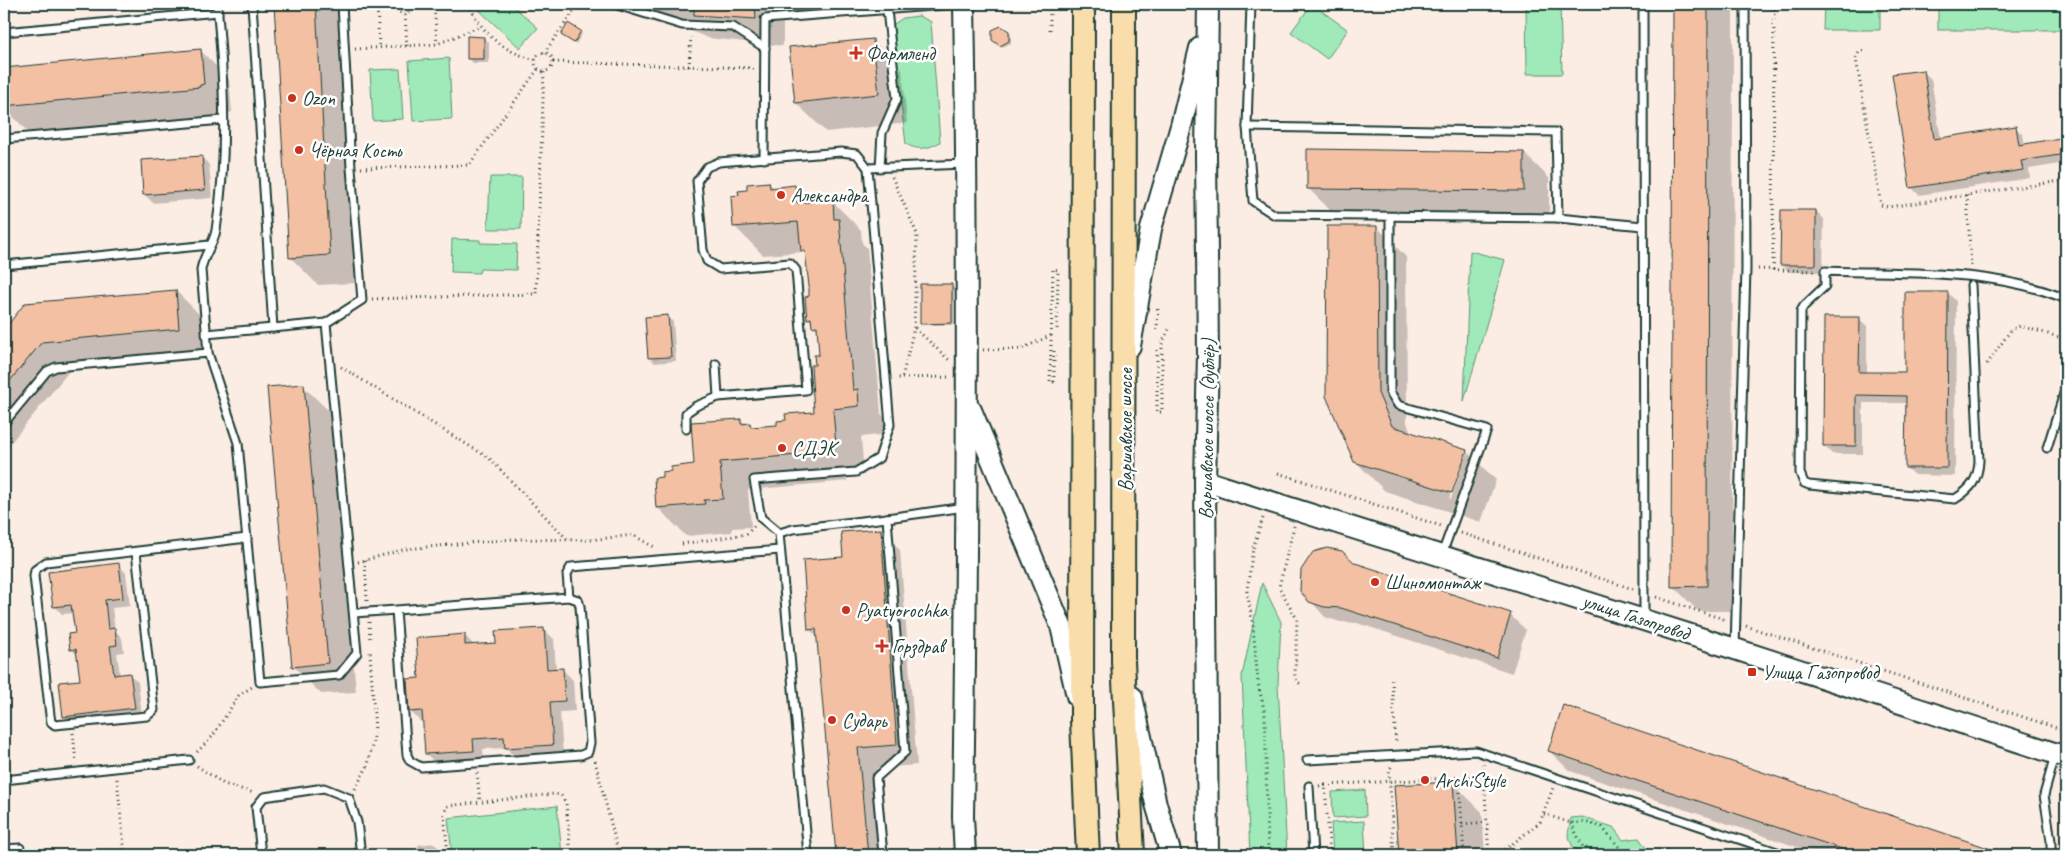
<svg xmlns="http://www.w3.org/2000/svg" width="2070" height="859" font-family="Caveat,sans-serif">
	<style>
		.green { fill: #a0e9b8; stroke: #609376 }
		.shadow { fill: #0003; fill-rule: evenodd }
		.building { fill: #f3c0a4; stroke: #1f3d34 }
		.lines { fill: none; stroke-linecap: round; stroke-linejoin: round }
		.lane-casing { stroke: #1f3d34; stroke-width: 11 }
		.secondary-casing { stroke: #1f3d34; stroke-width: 24 }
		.primary-casing { stroke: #1f3d34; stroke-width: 26 }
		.path { stroke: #1f3d34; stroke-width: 3; stroke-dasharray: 1 4; stroke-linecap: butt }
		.lane { stroke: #fff; stroke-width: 7 }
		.secondary { stroke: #fff; stroke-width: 20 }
		.primary { stroke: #f9deab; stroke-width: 22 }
		.poi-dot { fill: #c8321e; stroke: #fff; stroke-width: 2 }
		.labels { text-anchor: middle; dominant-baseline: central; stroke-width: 5; stroke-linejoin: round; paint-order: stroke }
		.poi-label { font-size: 20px; fill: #1f3d34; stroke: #fff; text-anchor: start }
		.street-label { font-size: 20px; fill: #1f3d34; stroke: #fff }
	</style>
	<rect width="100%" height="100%" fill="#fbece4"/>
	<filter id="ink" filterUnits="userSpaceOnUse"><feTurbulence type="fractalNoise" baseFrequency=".02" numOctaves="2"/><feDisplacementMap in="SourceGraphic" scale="10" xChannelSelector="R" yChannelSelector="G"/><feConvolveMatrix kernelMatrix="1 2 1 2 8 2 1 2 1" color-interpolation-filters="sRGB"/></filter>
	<g filter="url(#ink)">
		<g class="green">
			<polygon points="485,4 511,4 538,28 520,48 479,10"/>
			<polygon points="1312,4 1348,30 1327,59 1291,32"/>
			<polygon points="1526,4 1560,4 1562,74 1527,74"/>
			<polygon points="1824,4 1880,4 1880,30 1823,30"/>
			<rect x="1938" y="4" width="128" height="26"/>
			<path d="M919,16L931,22L940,142C928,149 918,151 906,144L891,26L903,18Z"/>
			<polygon points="449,58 452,119 413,121 409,61"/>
			<polygon points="400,69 403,119 373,121 370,70"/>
			<polygon points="490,177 522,177 521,229 488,229"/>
			<polygon points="452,239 480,240 480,243 517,244 516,270 480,269 479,273 451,272"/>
			<polygon points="1470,251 1505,260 1464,401"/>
			<polygon points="1262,583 1281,622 1278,684 1287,855 1250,855 1242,676"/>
			<polygon points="1365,790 1366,816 1333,818 1332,792"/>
			<polygon points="557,806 562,855 452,855 448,818"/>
			<polygon points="1582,817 1613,827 1623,840 1639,838 1648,851 1666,849 1684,855 1597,855 1573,848 1568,834 1571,818"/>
			<polygon points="1364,821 1366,855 1333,855 1331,823"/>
		</g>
		<g class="shadow">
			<polygon points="276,4 340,4 358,283 318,285 290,257"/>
			<polygon points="632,4 783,4 783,46 708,38 641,11"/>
			<polygon points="1674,4 1733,4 1732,611 1698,611 1673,586"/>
			<polygon points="580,32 582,34 576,44 564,37"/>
			<polygon points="1009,32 1011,34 1011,43 1003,47 996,42"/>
			<polygon points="484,38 489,43 489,63 473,63 468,58"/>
			<polygon points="872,40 902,69 907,123 826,132 796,103"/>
			<polygon points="200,50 229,79 232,112 228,113 228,115 33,133 28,132 4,107 4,70"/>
			<polygon points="1923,71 1931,79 1941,139 2015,127 2023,135 2025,145 2066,138 2066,163 2029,169 2030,178 1919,195 1911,187"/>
			<polygon points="1524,153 1549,178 1549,215 1333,213 1308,188"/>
			<polygon points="202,157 209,165 212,198 153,203 145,195"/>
			<polygon points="769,183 774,188 795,187 811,203 832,201 861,230 862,243 867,248 881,414 886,419 887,434 861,437 864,475 846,477 847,481 748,490 751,527 732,528 732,532 686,536 658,508 655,479 663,478 695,466 740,420 754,428 779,426 816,413 816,366 821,356 819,332 808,318 810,298 807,255 803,252 763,255 735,227 740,196"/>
			<polygon points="1816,211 1824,219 1823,272 1789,272 1781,264"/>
			<path d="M1377,227L1406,257L1407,423L1412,434L1466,451L1496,480L1481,522L1385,491L1355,461ZM1460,467H1462L1451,499L1449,498Z"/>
			<polygon points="951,285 954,288 954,325 924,325 921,323"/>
			<polygon points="176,291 204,319 207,357 70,370 4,451 4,332 26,305"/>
			<polygon points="1948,293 1956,301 1955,476 1914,475 1906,468 1907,403 1863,403 1863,454 1832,454 1824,446 1859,319 1867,326 1867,373 1906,373"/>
			<polygon points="668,317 673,322 676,361 655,363 650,358"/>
			<polygon points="303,386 332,414 356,692 321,694 293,666"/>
			<polygon points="2066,462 2066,476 2063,473"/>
			<polygon points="880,530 900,550 917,765 877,768 885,855 837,855 818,638 809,629 844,558"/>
			<polygon points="1314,553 1510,615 1526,630 1512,673 1357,623 1340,622 1325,617 1302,591 1302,570"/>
			<polygon points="119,565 126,573 130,606 112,608 115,630 122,638 124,652 117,653 120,676 130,675 138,682 142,716 72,724 64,716 81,681 79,657 71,649 76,634 74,613 62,614 54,606"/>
			<polygon points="543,629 554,639 556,670 562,669 573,680 575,711 560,712 563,755 516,758 506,748 483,749 484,761 437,764 426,754 424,722 421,722 410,711 420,679 464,635 475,646 498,644"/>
			<polygon points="1564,707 2007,855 1821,855 1570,771 1549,751"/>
			<polygon points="1453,783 1482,812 1485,855 1400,855 1396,787"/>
			<polygon points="434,843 442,851 443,855 419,855 418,845"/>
			<polygon points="329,849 335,855 296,855 296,852"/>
		</g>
		<g class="building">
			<polygon points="274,4 316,4 330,255 289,258"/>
			<polygon points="694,4 755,4 756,19 694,15"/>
			<polygon points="1673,4 1708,4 1707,586 1671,587"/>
			<polygon points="568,23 581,31 574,43 561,35"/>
			<polygon points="1001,26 1009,31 1009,41 1000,46 992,40 992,30"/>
			<polygon points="467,36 484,37 484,59 467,59"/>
			<polygon points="873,39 879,94 795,103 789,47"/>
			<polygon points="201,49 204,84 200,85 200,87 4,106 4,68"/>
			<polygon points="1924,70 1934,139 2016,126 2019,145 2066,137 2066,154 2021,161 2023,170 1910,188 1892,74"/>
			<polygon points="1307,149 1524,152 1524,191 1307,189"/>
			<polygon points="202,156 205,190 143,195 141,160"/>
			<polygon points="769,182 770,188 795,185 797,203 833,200 834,219 839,219 853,390 858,389 859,406 833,409 836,447 818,449 819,453 720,462 723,499 704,500 705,504 656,508 654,478 662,477 662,472 671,471 671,467 694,464 691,422 741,419 741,424 750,423 751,427 777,425 777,421 786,420 785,414 814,412 811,365 815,365 814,355 819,355 817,326 812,327 811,318 807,319 805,297 809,296 809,286 805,251 801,251 798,222 733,227 731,196 739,195 738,191 747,190 747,184"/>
			<polygon points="1781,210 1816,210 1816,265 1780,265"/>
			<polygon points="1327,226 1377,226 1378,393 1392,426 1467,450 1452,493 1354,462 1326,396"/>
			<polygon points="920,284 952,284 952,323 920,324"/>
			<polygon points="176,290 179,329 42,342 4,388 4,330 25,303"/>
			<polygon points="1905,292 1948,292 1947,468 1905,468 1906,396 1856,395 1856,446 1823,446 1824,317 1860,317 1859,372 1905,372"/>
			<polygon points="668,315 671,357 648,358 645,317"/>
			<polygon points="304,384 328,663 292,667 267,387"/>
			<polygon points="881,529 897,745 858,748 868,855 836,855 816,629 808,630 803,560 843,557 841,532"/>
			<polygon points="1327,548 1342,551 1355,563 1511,613 1497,658 1341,608 1324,607 1309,602 1300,591 1301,570 1313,552"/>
			<polygon points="119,563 123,598 105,600 108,629 115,628 117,645 110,646 114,675 130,673 135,708 63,717 59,682 80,680 76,649 70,650 68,634 75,633 71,605 53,607 48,572"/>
			<polygon points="544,628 547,669 563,668 564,686 565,701 550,702 553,745 505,748 504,737 473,739 474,751 425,754 422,711 409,712 407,679 419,678 416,638 465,634 465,645 496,643 495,631"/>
			<polygon points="1563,705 2003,853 2003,855 1860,855 1548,751"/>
			<polygon points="1453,782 1458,855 1399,855 1394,785"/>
		</g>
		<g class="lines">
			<defs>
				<g id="lane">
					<polyline points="252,4 273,328"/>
					<polyline points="614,4 682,25 733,27 765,48"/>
					<polyline points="1251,4 1247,127 1253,201 1275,215 1558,218 1643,226"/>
					<polyline points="1643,4 1644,618"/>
					<polyline points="4,32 218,12"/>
					<polyline points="1247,127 1556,132 1558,218"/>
					<polyline points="4,139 223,120"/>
					<polyline points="764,159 765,19 957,4"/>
					<polyline points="880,168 882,133 897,99 887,10"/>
					<polyline points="1390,217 1390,392 1398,405 1487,430 1442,554"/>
					<polyline points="4,265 210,245"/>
					<path d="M1971,285L1979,461C1978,480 1971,489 1955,499L1809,485L1804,483L1800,473L1801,311L1804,306L1825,286V271C1905,274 1991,268 2066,299"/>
					<polyline points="326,323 362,300 351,168 342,4"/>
					<path d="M206,334L326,323L357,653L339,675L260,682L238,443L208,353L201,270C203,255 214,244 216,230C228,156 224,78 217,4"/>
					<polyline points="716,364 718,397 806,390 796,270 790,263 720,269 707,261 703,250 697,181 707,167 719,162 841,152 857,154 868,168"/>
					<polyline points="4,423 47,371 56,367 208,353"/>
					<polyline points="686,429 686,413 696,406 718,397"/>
					<polyline points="2047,448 2066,387"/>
					<polyline points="779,533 793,529 887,518"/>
					<polyline points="136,552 154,710 147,716 55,725 51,722 50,715 34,576 35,570 46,562 247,538"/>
					<polyline points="569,597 567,574 571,567 780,550"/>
					<polyline points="354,613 396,610 569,597 578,600 580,606 590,743 588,752 581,755 421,767 410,761 407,755 396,610"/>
					<polyline points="1735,648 1746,269 1745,4"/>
					<polyline points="1307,760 1476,751 1786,855"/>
					<polyline points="4,780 189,760"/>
					<polyline points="1309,786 1313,855"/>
					<polyline points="4,849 20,848 21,855"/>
					<polyline points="261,855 256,807 264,797 324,788 349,798 357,822 361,855"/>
					<polyline points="808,855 779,533 761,518 754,480 856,472 879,458 890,425 868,168 964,164"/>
					<polyline points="883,855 876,778 905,752 887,518 965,507"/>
					<polyline points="2051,855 2051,841 2044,795 2055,756"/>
				</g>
				<g id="secondary">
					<path d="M964,4C969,275 967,546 963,817L965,855"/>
					<polyline points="1130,346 1151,229 1181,126 1200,48"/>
					<polyline points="971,410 1061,626 1077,696"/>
					<polyline points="1205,481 1735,649 2066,757"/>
					<polyline points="1132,697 1156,804 1171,855"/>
					<polyline points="1208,855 1205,481 1208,354 1206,155 1208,4"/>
				</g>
				<g id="primary">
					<polyline points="1083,4 1082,721 1088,855"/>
					<polyline points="1124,4 1123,661 1133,855"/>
				</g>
			</defs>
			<use href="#lane" class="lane-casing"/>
			<use href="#secondary" class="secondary-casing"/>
			<use href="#primary" class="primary-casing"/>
			<g class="path">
				<polyline points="377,4 379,47"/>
				<polyline points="396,4 397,11 405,15 412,10 413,4"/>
				<polyline points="434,4 437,44"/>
				<path d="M468,4C484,35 501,50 535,60"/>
				<polyline points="1050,4 1050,33"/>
				<polyline points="413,6 434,5"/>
				<polyline points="405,15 407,46"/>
				<polyline points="355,49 437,44 481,26"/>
				<polyline points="1863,51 1859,52 1856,59 1881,205 1888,207 2060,181"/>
				<circle cx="544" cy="62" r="9"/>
				<polyline points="544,53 579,4"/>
				<polyline points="553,62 754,68"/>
				<polyline points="689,67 691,37"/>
				<polyline points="361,168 469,165 538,69"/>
				<polyline points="892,177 917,234 914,328 902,378 898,378"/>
				<polyline points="1967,195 1971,267"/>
				<polyline points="1758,269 1814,271"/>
				<polyline points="1773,270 1774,4"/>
				<polyline points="372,299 536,294 544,71"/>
				<polyline points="915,328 949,360"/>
				<polyline points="1157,330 1158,305"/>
				<polyline points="983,350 1021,349 1052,335"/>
				<polyline points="1157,350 1157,412 1162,412 1162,344 1170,327"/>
				<polyline points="1987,364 2011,330 2020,326 2066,339"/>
				<polyline points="341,367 489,458 567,539"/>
				<polyline points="902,378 949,377"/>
				<polyline points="1054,382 1050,382 1053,269 1058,270 1057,330"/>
				<polyline points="1054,382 1054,351"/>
				<polyline points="1278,473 1441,526"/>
				<polyline points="1263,518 1253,548 1247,591 1253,625 1258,683 1265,714 1268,855"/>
				<polyline points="1294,526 1279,587 1297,619 1295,675 1297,682 1303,685"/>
				<polyline points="1461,533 1633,589"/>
				<polyline points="682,544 747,534 754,526"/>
				<polyline points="365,560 367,601"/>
				<polyline points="358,562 406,549 513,539 590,540 633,535 656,548"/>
				<polyline points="1656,597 1726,620"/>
				<polyline points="369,622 370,641"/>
				<polyline points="1746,626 2066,731"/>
				<polyline points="1392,680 1396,744"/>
				<polyline points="73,733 76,762"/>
				<polyline points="197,752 212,737 239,695 252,687"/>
				<polyline points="595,761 619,855"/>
				<polyline points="1483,764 1489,855"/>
				<polyline points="197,766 224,784 254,793"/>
				<polyline points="1391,767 1389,770 1394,855"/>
				<polyline points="477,773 480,802"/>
				<polyline points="1459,777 1464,855"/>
				<polyline points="117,779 125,855"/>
				<polyline points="1325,785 1484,776"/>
				<polyline points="1319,786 1325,785 1330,855"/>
				<polyline points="355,789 368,765 375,731 370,652"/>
				<polyline points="1544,814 1571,823 1585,822 1602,827 1624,853 1649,855"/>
				<polyline points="1571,823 1583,847 1601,853 1621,851"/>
				<polyline points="1462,824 1487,822"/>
				<polyline points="448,855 444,814 447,806 554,794 561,795 566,803 571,855"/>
				<polyline points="1491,855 1501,853 1540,822 1553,788"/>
			</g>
			<use href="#lane" class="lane"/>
			<use href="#secondary" class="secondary"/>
			<use href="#primary" class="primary"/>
		</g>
	</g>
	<g class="poi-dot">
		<path d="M853.5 45.5h5v5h5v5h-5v5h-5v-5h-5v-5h5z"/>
		<circle cx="292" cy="98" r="5"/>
		<circle cx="299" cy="150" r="5"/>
		<circle cx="781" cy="195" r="5"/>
		<circle cx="782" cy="448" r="5"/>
		<circle cx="1375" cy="582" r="5"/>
		<circle cx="846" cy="610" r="5"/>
		<path d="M879.5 638.5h5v5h5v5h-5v5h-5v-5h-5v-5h5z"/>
		<rect x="1747" y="667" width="10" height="10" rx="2.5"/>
		<circle cx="832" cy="720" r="5"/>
		<circle cx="1425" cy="780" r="5"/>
	</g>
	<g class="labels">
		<g class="poi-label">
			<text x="866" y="53">Фармленд</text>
			<text x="302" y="98">Ozon</text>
			<text x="309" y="150">Чёрная Кость</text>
			<text x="791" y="195">Александра</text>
			<text x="792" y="448">СДЭК</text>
			<text x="1385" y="582">Шиномонтаж</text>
			<text x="856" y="610">Pyatyorochka</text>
			<text x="892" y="646">Горздрав</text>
			<text x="1762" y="672">Улица Газопровод</text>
			<text x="842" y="720">Сударь</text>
			<text x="1435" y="780">ArchiStyle</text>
		</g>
		<g class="street-label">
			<text transform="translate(1207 429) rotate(-89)">Варшавское шоссе (дублёр)</text>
			<text transform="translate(1125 430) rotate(-90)">Варшавское шоссе</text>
			<text transform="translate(1636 617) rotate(18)">улица Газопровод</text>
		</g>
	</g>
	<rect width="2070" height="859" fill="none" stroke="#fff" stroke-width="20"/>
	<rect x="10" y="10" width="2050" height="839" fill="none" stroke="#1f3d34" stroke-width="2" filter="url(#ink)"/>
</svg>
